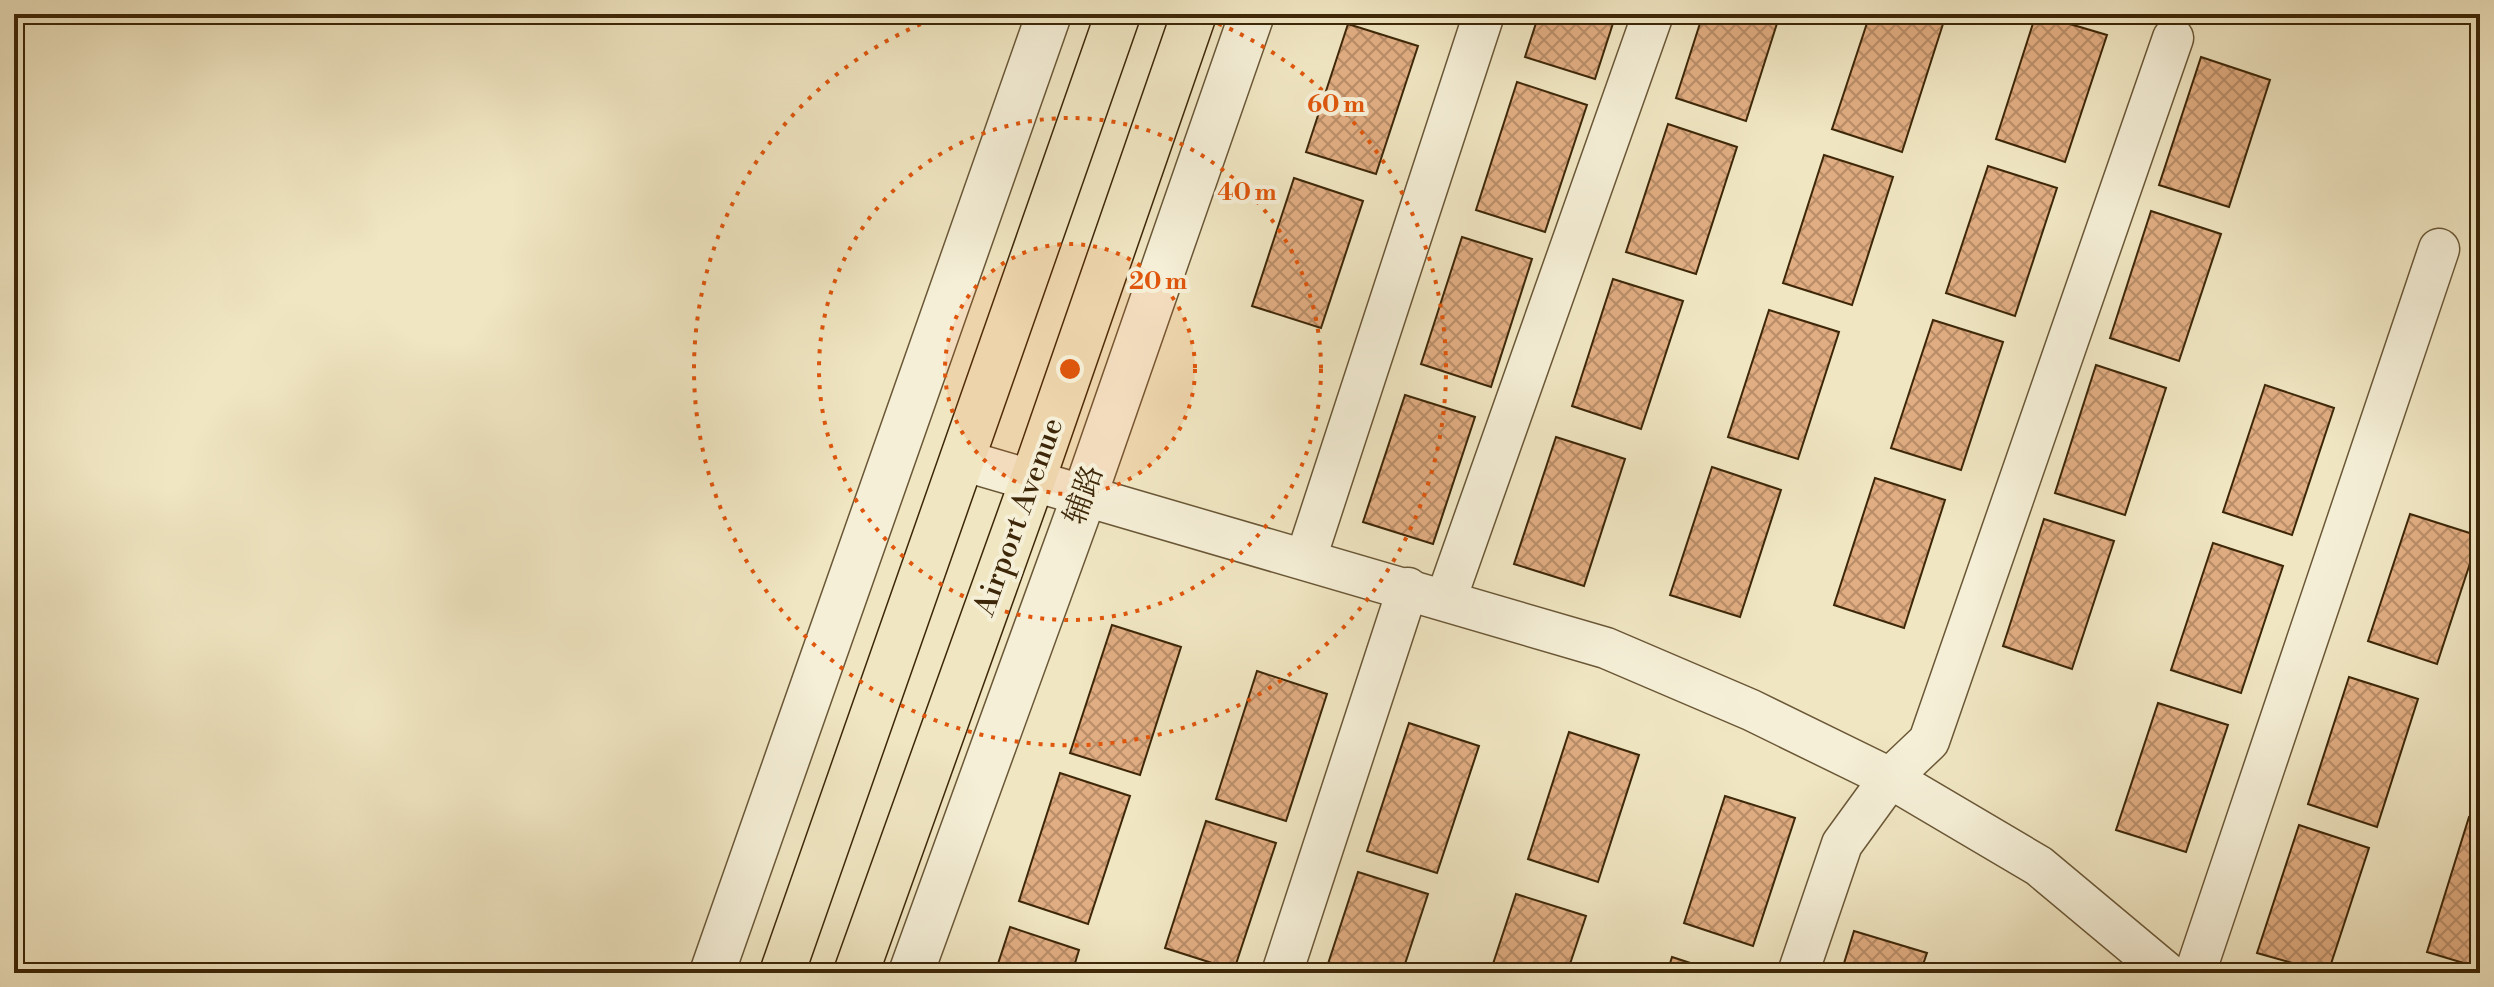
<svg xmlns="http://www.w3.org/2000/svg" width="2494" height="987" font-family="'Libre Bodoni','Noto Serif SC',serif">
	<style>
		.building { fill: url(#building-cross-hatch); stroke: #3d2708; stroke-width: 2 }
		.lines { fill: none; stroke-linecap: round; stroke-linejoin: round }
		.minor-casing { stroke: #6a5736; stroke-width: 43 }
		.tertiary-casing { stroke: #6a5736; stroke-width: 47 }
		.primary-casing { stroke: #3d2708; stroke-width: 47 }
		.minor { stroke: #f5efd7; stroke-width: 40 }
		.tertiary { stroke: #f5efd7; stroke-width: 44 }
		.primary { stroke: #f0e6c2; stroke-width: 44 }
		.ring { fill: none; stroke: #df560c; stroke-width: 4; stroke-dasharray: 4 8 }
		.labels { text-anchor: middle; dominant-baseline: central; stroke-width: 8; stroke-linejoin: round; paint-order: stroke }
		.street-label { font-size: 30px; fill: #3d2708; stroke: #f5efd7 }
		.centre { fill: #df560c; stroke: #f5efd7; stroke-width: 4 }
		.ring-label { font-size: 24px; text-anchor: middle; font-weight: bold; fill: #df560c; stroke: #f5efd7; stroke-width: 8; stroke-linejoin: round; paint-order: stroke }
	</style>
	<defs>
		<pattern id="building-cross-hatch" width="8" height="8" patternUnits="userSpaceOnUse" patternTransform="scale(2)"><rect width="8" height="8" fill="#e1ad82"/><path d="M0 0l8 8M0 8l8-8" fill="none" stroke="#b88d68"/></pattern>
	</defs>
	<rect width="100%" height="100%" fill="#f0e6c2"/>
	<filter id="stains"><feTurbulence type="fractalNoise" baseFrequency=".0025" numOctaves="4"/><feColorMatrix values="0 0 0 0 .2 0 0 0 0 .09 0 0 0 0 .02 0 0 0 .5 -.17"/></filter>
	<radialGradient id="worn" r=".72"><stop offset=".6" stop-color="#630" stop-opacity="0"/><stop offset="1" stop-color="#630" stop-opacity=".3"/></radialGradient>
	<g class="building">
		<polygon points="1539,14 1616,14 1595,79 1525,57"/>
		<polygon points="1703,14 1780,14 1746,121 1676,98"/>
		<polygon points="1870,14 1913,14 1943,24 1902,152 1832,129"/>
		<polygon points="2036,14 2107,35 2065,162 1996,139"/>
		<polygon points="1348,24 1418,46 1376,174 1306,152"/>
		<polygon points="2201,57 2270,80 2229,207 2159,185"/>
		<polygon points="1517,82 1587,105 1545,232 1476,210"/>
		<polygon points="1668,124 1737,147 1696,274 1626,252"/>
		<polygon points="1824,155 1893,177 1852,305 1783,283"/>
		<polygon points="1988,166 2057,188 2015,316 1946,293"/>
		<polygon points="1294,178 1363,201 1321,328 1252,306"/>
		<polygon points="2151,211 2221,234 2179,361 2110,338"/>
		<polygon points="1462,237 1532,259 1491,387 1421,364"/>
		<polygon points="1613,279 1683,301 1641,429 1572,406"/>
		<polygon points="1769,310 1839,332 1798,459 1728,437"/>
		<polygon points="1933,320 2003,342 1961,470 1891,448"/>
		<polygon points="2096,365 2166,388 2125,515 2055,493"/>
		<polygon points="2265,385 2334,408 2292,535 2223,512"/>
		<polygon points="1405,395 1475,417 1433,544 1363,522"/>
		<polygon points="1556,437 1625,459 1584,586 1514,564"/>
		<polygon points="1712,467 1781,490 1740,617 1670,595"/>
		<polygon points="1875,478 1945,500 1904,628 1834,605"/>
		<polygon points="2410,514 2479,536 2437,664 2368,641"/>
		<polygon points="2044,519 2114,541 2072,669 2003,646"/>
		<polygon points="2213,543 2283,566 2241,693 2171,670"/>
		<polygon points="1112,625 1181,647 1140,775 1070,753"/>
		<polygon points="1257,671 1327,694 1286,821 1216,799"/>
		<polygon points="2349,677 2418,699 2377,827 2308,804"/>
		<polygon points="2158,703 2228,725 2186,852 2116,830"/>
		<polygon points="1409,723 1479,746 1437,873 1367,851"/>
		<polygon points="1569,732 1639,755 1598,882 1528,859"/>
		<polygon points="1060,773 1130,796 1088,924 1019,901"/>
		<polygon points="1725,796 1795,818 1753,946 1684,923"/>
		<polygon points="2469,817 2480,820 2480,968 2427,952"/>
		<polygon points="1206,821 1276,843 1234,970 1165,948"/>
		<polygon points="2299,825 2369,848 2328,973 2257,953"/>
		<polygon points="1358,872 1428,894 1402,973 1325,973"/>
		<polygon points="1516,894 1586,916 1567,973 1490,973"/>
		<polygon points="1010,927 1079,950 1072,973 995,973"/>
		<polygon points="1854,931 1927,953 1920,973 1841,973"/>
		<polygon points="1672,957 1721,973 1667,973"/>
	</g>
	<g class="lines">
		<defs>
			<g id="minor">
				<polyline points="962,460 1606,648 1751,710 1890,778 2039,866 2167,973"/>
				<polyline points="1306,558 1484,14"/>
				<polyline points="1446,599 1653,14"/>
				<polyline points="1282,973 1408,588"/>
				<polyline points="1798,973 1842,844 1890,778 1929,741 2173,38"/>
				<polyline points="2195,973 2439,249"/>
			</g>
			<g id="tertiary">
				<polyline points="712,973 1049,14"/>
				<polyline points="911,973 1085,494 1252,14"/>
			</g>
			<g id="primary">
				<polyline points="782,973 1118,14"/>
				<polyline points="856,973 1033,479 1194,14"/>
			</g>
		</defs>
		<use href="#minor" class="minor-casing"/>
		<use href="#tertiary" class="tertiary-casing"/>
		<use href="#primary" class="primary-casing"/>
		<use href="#minor" class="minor"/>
		<use href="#tertiary" class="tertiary"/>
		<use href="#primary" class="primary"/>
	</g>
	<circle cx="1070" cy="369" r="125" fill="#df560c" fill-opacity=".12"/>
	<g class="ring">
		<circle cx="1070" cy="369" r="125"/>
		<circle cx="1070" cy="369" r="251"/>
		<path d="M1196 15A376 376 0 1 1 944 15"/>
	</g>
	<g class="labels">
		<g class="street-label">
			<text transform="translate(1084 495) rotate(-70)">辅路</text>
			<text transform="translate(1019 517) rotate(-70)">Airport Avenue</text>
		</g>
	</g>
	<circle cx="1070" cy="369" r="12" class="centre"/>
	<g class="ring-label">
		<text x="1336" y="112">60 m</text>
		<text x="1247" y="200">40 m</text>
		<text x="1158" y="289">20 m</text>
	</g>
	<rect width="2494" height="987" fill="none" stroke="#f0e6c2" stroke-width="48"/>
	<rect x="16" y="16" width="2462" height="955" fill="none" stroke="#3d2708" stroke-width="4"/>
	<rect x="24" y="24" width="2446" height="939" fill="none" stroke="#3d2708" stroke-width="2"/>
	<rect width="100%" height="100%" filter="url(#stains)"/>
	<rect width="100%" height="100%" fill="url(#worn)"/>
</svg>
